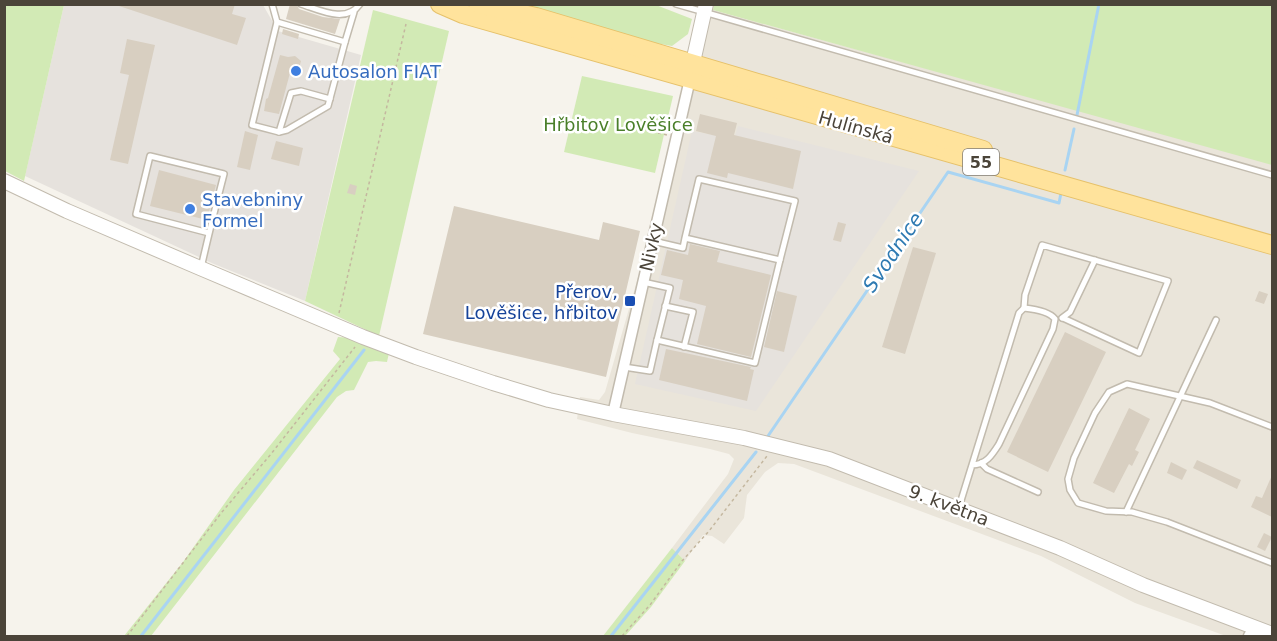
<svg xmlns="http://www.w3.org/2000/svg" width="1277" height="641" font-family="'DejaVu Sans',sans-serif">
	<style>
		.residential { fill: #eae5da }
		.industrial { fill: #e6e2dd }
		.green { fill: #d2eab5 }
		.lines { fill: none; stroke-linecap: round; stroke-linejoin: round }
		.stream { stroke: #a9d4f2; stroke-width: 3 }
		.building { fill: #d8cfc1 }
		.service-casing { stroke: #c2bbae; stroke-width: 8 }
		.minor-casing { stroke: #c2bbae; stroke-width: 13 }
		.tertiary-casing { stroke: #c2bbae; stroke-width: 16 }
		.primary-casing { stroke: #e6c16a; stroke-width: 20 }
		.path { stroke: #c4b79f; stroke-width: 1.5; stroke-dasharray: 3 3; stroke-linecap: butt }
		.service { stroke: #fff; stroke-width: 5 }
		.minor { stroke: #fff; stroke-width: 10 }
		.tertiary { stroke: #fff; stroke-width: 14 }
		.primary { stroke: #ffe39c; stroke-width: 18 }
		.shop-dot { fill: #3f7fe0; stroke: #fff; stroke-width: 2 }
		.transit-dot { fill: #1a4fb4; stroke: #fff; stroke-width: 2 }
		.labels { text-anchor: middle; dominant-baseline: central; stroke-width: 5; stroke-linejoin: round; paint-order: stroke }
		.shield { fill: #fff; stroke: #817c74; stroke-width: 1.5 }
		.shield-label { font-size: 16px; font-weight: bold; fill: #4b4439 }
		.shop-label { font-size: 18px; fill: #366cbe; stroke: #fff; text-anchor: start }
		.park-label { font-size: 18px; fill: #4a7f2a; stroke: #fff }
		.street-label { font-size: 18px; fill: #4b4439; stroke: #fff }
		.transit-label { font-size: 18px; fill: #164399; stroke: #fff; text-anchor: end }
		.water-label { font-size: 20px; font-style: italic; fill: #2e7ab2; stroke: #fff }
	</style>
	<rect width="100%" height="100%" fill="#f6f3ec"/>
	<polygon class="residential" points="713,10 1272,163 1272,636 1226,636 1135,603 1041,556 794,464 778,463 765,472 747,495 744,518 724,544 712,536 703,535 685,561 672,548 728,474 734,459 729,454 710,449 632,433 577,419 580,397 599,400 605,392 667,177 704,13"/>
	<g class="industrial">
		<polygon points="64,5 263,5 278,31 361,55 305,301 214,264 25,176"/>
		<polygon points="738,126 919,171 756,411 635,384 692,131 734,139"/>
	</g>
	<g class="green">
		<polygon points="714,4 1272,5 1272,165 713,10"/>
		<polygon points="4,5 64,5 24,181 5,171"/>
		<polygon points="518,5 656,5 692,19 688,34 672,46 655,43"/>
		<polygon points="373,10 449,31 379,336 305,301"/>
		<polygon points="582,76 673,96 655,173 564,152"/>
		<polygon points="338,337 352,338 389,353 387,362 376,361 368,362 354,390 346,391 337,397 151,636 124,636 183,562 234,490 340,359 333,351"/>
		<polygon points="672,548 685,561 651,607 625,636 603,636"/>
	</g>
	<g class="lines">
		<g class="stream">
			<polyline points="1077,115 1099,4"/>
			<polyline points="1065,170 1074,129"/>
			<polyline points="768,436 948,172 1059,203 1061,193"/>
			<polyline points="141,636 364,350"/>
			<polyline points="611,636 756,452"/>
		</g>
	</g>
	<g class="building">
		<polygon points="119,4 235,4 232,14 246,18 237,45 119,6"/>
		<polygon points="290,4 296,4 299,9 323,17 340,19 335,34 286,19"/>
		<polygon points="283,29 299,34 298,39 282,34"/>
		<polygon points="127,39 155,45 128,164 110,160 129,75 120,73"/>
		<polygon points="280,55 288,57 295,56 301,61 297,75 290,73 279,114 264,111 266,99 268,98"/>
		<polygon points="700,114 737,123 734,135 801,151 793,189 728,173 727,178 707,173 716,136 696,131"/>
		<polygon points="245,131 258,135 250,170 237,167"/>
		<polygon points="276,141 303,148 299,166 271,159"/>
		<polygon points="159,170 216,185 207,220 150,206"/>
		<polygon points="350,184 357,186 355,195 347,193"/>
		<polygon points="454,206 599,240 603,222 640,231 606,377 423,334"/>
		<polygon points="838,222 846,224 841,242 833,240"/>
		<polygon points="690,244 720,251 717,262 771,275 751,357 697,344 706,306 679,299 683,280 661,275 667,250 688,255"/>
		<polygon points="913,247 936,253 905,354 882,347"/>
		<polygon points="777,291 797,296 784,352 764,347"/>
		<polygon points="1259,291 1268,294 1264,304 1255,301"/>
		<polygon points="1065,332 1106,352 1048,472 1007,452"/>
		<polygon points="666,349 751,367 750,369 754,370 747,401 659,380"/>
		<polygon points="1129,408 1150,419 1135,450 1139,452 1132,466 1129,464 1114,493 1093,483"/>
		<polygon points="1197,460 1241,480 1237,489 1193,468"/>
		<polygon points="1171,462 1187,470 1182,480 1167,473"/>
		<polygon points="1272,475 1272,517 1251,507 1256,496 1262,498"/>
		<polygon points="1264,533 1272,537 1265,551 1257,547"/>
	</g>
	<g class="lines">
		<defs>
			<g id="service">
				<polyline points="272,4 277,22 345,42 354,12"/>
				<path d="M301,4C320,10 346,24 360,4"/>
				<polyline points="676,4 1272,175"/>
				<polyline points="277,22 252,125 279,132 287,130 328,106 345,42"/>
				<polyline points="279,132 291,93 301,91 330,99"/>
				<polyline points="653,241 683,248 685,238 699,179 795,201 780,260 685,238"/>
				<path d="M201,268C208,237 216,205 224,174L150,156L136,214L209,233"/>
				<polyline points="643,282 670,288 657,340 755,363 780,260"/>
				<polyline points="665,306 693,312 684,347"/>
				<polyline points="1024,308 1025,295 1042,245 1168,281 1139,353 1063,318"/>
				<polyline points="1062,318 1070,312 1095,260"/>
				<polyline points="624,367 650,371 657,340"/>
				<polyline points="1272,427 1210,403 1127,384 1109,392 1095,413 1074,458 1068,479 1070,490 1078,503 1106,511 1132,512 1167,522 1272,563"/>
				<polyline points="981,463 987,469 1038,492"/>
				<path d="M959,507L1019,313L1024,308C1034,309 1049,311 1055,319L1053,329L999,444C992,455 986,465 972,465"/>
				<polyline points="1126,512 1216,320"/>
			</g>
			<g id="minor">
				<polyline points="613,414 690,79"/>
				<polyline points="1249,636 1254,628"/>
			</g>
			<g id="tertiary">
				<polyline points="691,71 706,4"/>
				<polyline points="4,181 67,211 200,268 363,337 416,357 493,383 549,400 613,414 744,438 829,459 1060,548 1143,585 1272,634"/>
			</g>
			<g id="primary">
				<polyline points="440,4 463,14 1272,245"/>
				<polyline points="478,4 536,17 983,150"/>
			</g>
		</defs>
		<use href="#service" class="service-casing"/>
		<use href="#minor" class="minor-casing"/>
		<use href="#tertiary" class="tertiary-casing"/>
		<use href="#primary" class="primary-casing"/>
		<g class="path">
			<polyline points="623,125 667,135"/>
			<polyline points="339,313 406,24"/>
			<polyline points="127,636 222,512 271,454 355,347"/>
			<polyline points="622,636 650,605 682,561 709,531 767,456"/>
		</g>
		<use href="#service" class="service"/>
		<use href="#minor" class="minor"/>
		<use href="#tertiary" class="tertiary"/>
		<use href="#primary" class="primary"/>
	</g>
	<g class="shop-dot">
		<circle cx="296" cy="71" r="6"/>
		<circle cx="190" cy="209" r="6"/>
	</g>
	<rect class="transit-dot" x="624" y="295" width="12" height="12" rx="3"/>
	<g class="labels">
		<rect class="shield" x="963" y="149" width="36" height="26" rx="4.5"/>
		<g class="shield-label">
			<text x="981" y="162">55</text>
		</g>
		<g class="shop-label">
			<text x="308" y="71">Autosalon FIAT</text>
			<text x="202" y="199">Stavebniny<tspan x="202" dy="21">Formel</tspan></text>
		</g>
		<g class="park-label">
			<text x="618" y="124">Hřbitov Lověšice</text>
		</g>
		<g class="street-label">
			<text transform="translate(856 127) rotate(16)">Hulínská</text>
			<text transform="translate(651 247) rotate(-77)">Nivky</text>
			<text transform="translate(949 505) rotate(21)">9. května</text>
		</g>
		<g class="transit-label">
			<text x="618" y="291">Přerov,<tspan x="618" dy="21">Lověšice, hřbitov</tspan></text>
		</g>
		<g class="water-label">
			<text transform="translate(893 252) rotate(-56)">Svodnice</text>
		</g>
	</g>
	<rect width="1277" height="641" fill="none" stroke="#4b4439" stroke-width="12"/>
</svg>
